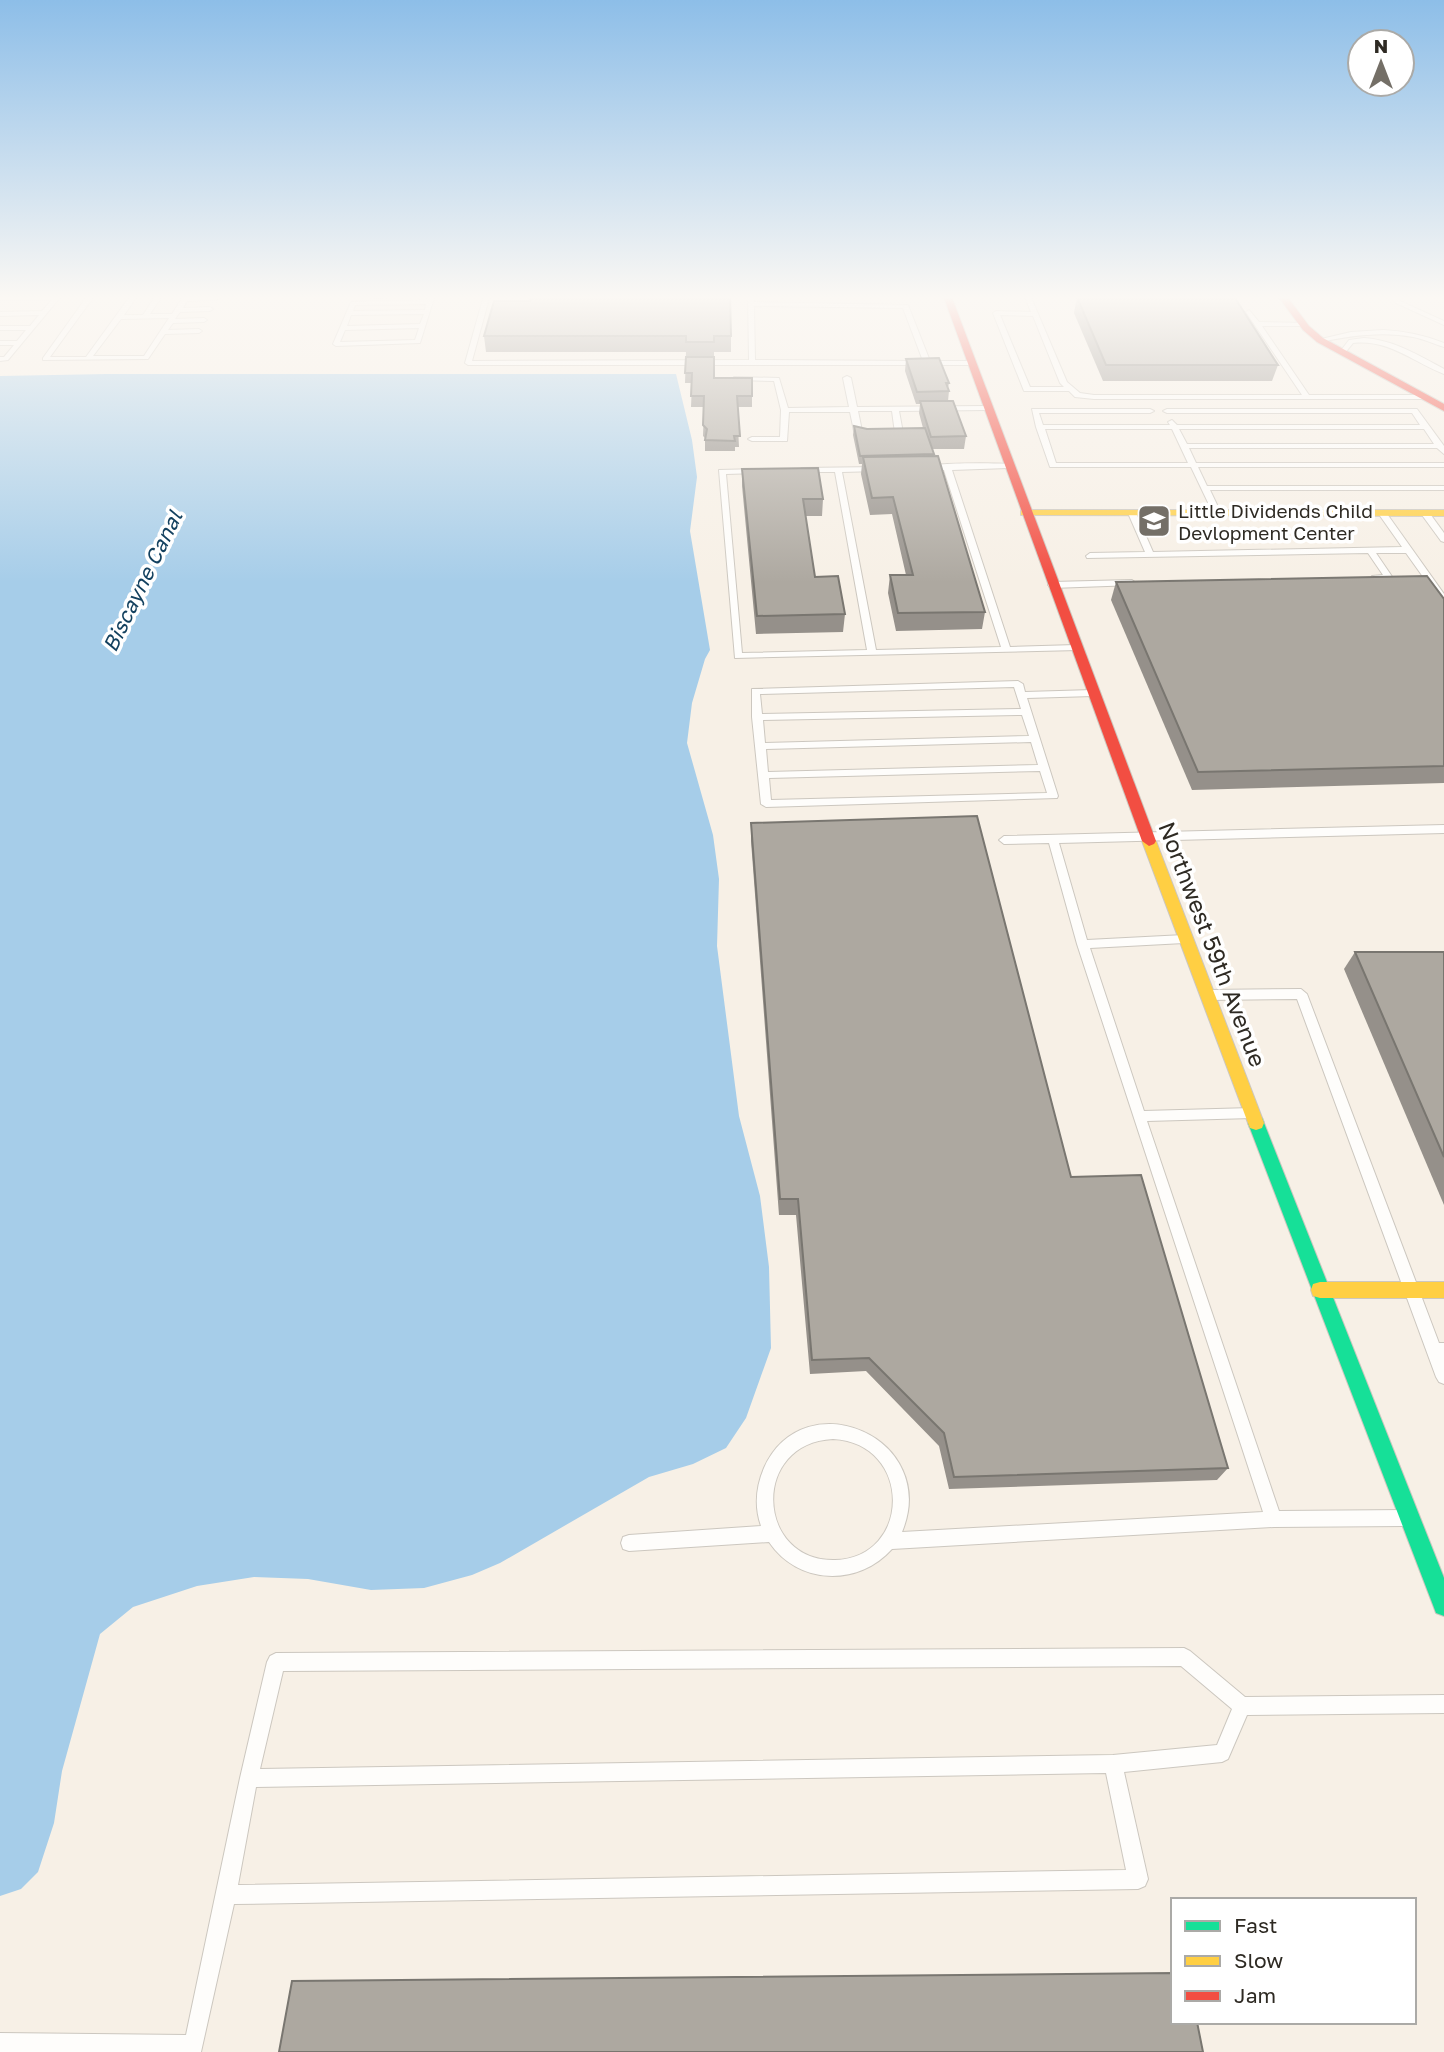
<svg xmlns="http://www.w3.org/2000/svg" width="1444" height="2052" font-family="'Golos Text',sans-serif">
	<style>
		.water { fill: #a6cde9 }
		.lines { fill: none; stroke-linecap: round; stroke-linejoin: round }
		.lane-casing { stroke: #ccc7bf; stroke-width: 2 }
		.fast-casing { stroke: #ccc7bf; stroke-width: 2 }
		.slow-casing { stroke: #ccc7bf; stroke-width: 2 }
		.jam-casing { stroke: #ccc7bf; stroke-width: 2 }
		.lane { fill: #fefdfb; fill-rule: evenodd }
		.fast { fill: #16e098; fill-rule: evenodd }
		.slow { fill: #ffcf43; fill-rule: evenodd }
		.jam { fill: #f24e42; fill-rule: evenodd }
		.wall { fill: #95908a }
		.building { fill: #ada8a0; stroke: #797670; stroke-width: 2 }
		.labels { text-anchor: middle; dominant-baseline: central; stroke-width: 7; stroke-linejoin: round; paint-order: stroke }
		.far-poi-label { font-size: 19px; fill: #2e2a23; stroke: #fff; text-anchor: start }
		.far-water-label { font-size: 21px; font-style: italic; fill: #13415f; stroke: #fff }
		.street-label { font-size: 23px; fill: #2e2a23; stroke: #fff }
	</style>
	<rect width="100%" height="100%" fill="#f7f0e6"/>
	<polygon class="water" points="107,374 676,374 692,440 697,477 690,531 710,650 705,659 692,703 687,743 713,835 719,879 717,946 739,1116 760,1196 769,1267 771,1348 746,1418 726,1448 693,1464 649,1477 500,1563 472,1575 424,1588 371,1590 308,1579 254,1577 197,1586 133,1607 100,1634 62,1771 54,1823 38,1872 21,1889 0,1896 0,376"/>
	<g class="lines">
		<defs>
			<g id="lane">
				<polygon points="62,295 8,360 0,361 0,357 4,357 14,345 0,345 0,341 17,341 26,330 0,330 0,326 30,326 39,315 0,316 0,312 42,311 52,300 0,300 0,296"/>
				<path d="M88,295H95L50,357H86L131,295H138L124,315H143L156,295H163L150,314H172L184,295L216,296L219,298L216,300L187,301L183,308L210,307L213,309L210,311L180,312L175,319L204,318L207,320L204,322L173,323L168,330L199,329L202,331L199,333L165,334L148,359L43,360V358ZM169,318L144,356H93L121,319Z"/>
				<path d="M429,295H435L420,343L336,346L333,344L351,302L427,300ZM426,304L425,310L353,311L355,305ZM424,314L420,324L347,326L351,315ZM419,328L415,340L340,342L345,330Z"/>
				<path d="M484,295H490L472,361L749,360L748,295H754V302L908,305L930,361H971L974,363L971,365H468L465,363ZM754,306L903,308L923,361L755,360Z"/>
				<path d="M1024,295H1030L1067,382L1080,393L1094,395H1302L1246,312L1249,310L1259,322L1305,323L1306,324L1303,326H1262L1309,395H1426L1430,397L1426,399H1094L1075,397L1069,391H1024L993,313L996,311L1031,312ZM1000,315L1033,316L1060,383L1064,387H1030Z"/>
				<polygon points="1390,295 1397,295 1400,301 1444,321 1444,325 1396,303"/>
				<path d="M1383,330C1404,331 1424,335 1444,343V347C1434,344 1424,339 1413,337C1382,331 1350,336 1320,342L1317,340L1351,332Z"/>
				<path d="M1364,338C1394,340 1418,355 1444,369V374C1413,362 1389,339 1353,343L1344,354L1339,353L1349,340Z"/>
				<polygon points="847,376 851,378 857,407 987,406 991,408 987,410 899,411 903,433 899,435 895,433 892,411 858,411 862,431 858,433 854,431 850,412 789,412 787,441 752,441 748,439 752,437 780,437 781,410 774,381 736,380 734,379 734,377 779,378 788,408 849,407 843,378"/>
				<path d="M1032,409H1150L1154,411L1150,413H1039L1043,425H1170L1168,422L1172,420L1177,425H1420L1412,413H1167L1163,411L1167,409H1417L1444,446V454L1437,448H1189L1196,463H1444V467H1198L1207,486H1444V490H1210L1221,513L1217,515L1213,513L1191,467H1050L1036,427ZM1045,429H1172L1188,463H1056ZM1179,429H1424L1434,444H1187Z"/>
				<path d="M1011,464L1012,466L1008,468L952,470L1010,647L1076,645L1081,648L1079,650L735,658L719,470L759,469L763,471L759,473L726,474L742,653L867,650L835,472H802L798,470L802,468L878,467L882,469L878,471L842,472L876,650L1001,647L944,470H924L920,468C932,462 995,463 1011,464Z"/>
				<polygon points="1129,511 1136,513 1153,552 1402,547 1378,513 1385,511 1444,594 1444,603 1441,602 1406,553 1376,553 1393,578 1389,581 1372,580 1372,576 1383,575 1368,553 1087,558 1086,556 1090,553 1145,552 1128,513"/>
				<polygon points="1422,511 1428,511 1444,533 1444,542 1441,541 1422,515"/>
				<polygon points="1132,580 1136,583 1135,585 1052,588 1048,585 1052,582"/>
				<path d="M1018,681L1023,684L1025,692L1093,690L1098,693L1093,696L1027,698L1058,796L1057,798L766,807L761,804L752,717V689ZM1014,687L1021,709L762,714L760,694ZM1022,715L1029,736L765,743L763,720ZM1031,742L1038,765L768,772L766,749ZM1040,771L1047,793L771,800L769,778Z"/>
				<path d="M1444,825V833L1059,843L1087,940L1184,935L1190,939L1184,943L1090,948L1144,1111L1252,1108L1257,1109L1258,1113L1257,1117L1252,1118L1147,1121L1279,1511L1405,1510L1411,1512L1413,1518L1411,1524L1405,1526L1274,1527L892,1549C858,1587 798,1585 769,1542L629,1551L623,1549L621,1543L623,1537L629,1535L761,1526C754,1506 756,1487 764,1468C804,1379 941,1438 902,1532L1263,1512L1077,944L1049,843L1004,844L999,840L1004,836ZM833,1439C913,1443 912,1558 835,1560C756,1562 750,1443 833,1439Z"/>
				<polygon points="1301,989 1307,994 1439,1343 1444,1343 1444,1384 1439,1382 1436,1377 1297,999 1208,1000 1202,995 1208,990"/>
				<path d="M1184,1648L1190,1651L1245,1697L1444,1695V1713L1247,1715L1228,1759L1222,1762L1124,1772L1148,1879L1145,1886L1138,1889L234,1904L201,2052H0V2033L186,2035L240,1778L267,1662L270,1656L276,1653ZM1181,1666L1232,1709L1217,1745L1113,1755L260,1769L283,1671ZM1106,1773L1126,1870L238,1885L256,1787Z"/>
			</g>
			<polygon id="fast" points="1256,1116 1262,1118 1264,1123 1444,1578 1444,1616 1436,1613 1433,1605 1248,1123 1250,1118"/>
			<g id="slow">
				<polygon points="1025,510 1444,510 1444,516 1021,515 1021,511"/>
				<polygon points="1149,836 1156,841 1264,1123 1262,1128 1256,1130 1250,1128 1248,1123 1142,841"/>
				<polygon points="1320,1282 1444,1282 1444,1298 1320,1298 1313,1296 1311,1290 1313,1284"/>
			</g>
			<g id="jam">
				<polygon points="943,295 951,295 1156,841 1154,844 1149,846 1142,841"/>
				<polygon points="1277,295 1286,295 1309,326 1323,338 1444,404 1444,411 1317,342 1303,330"/>
			</g>
		</defs>
		<use href="#lane" class="lane-casing"/>
		<use href="#fast" class="fast-casing"/>
		<use href="#slow" class="slow-casing"/>
		<use href="#jam" class="jam-casing"/>
		<use href="#lane" class="lane"/>
		<use href="#fast" class="fast"/>
		<use href="#slow" class="slow"/>
		<use href="#jam" class="jam"/>
	</g>
	<g class="wall">
		<polygon points="373,295 419,295 419,296 374,299"/>
		<polygon points="1077,297 1278,365 1272,381 1103,381 1074,313"/>
		<polygon points="484,336 731,336 731,352 714,352 714,378 752,378 752,407 737,407 739,447 735,447 735,451 705,451 705,438 703,436 704,407 691,407 692,383 685,383 686,352 486,352"/>
		<polygon points="906,359 949,383 948,388 949,391 948,401 966,436 964,449 932,449 985,612 982,629 896,631 888,593 890,575 906,575 892,514 870,515 861,474 862,464 859,464 853,435 854,426 867,429 923,428 919,413 920,404 916,404 905,371"/>
		<polygon points="742,469 823,499 822,516 805,516 815,577 845,614 843,632 756,634 742,486"/>
		<polygon points="1116,582 1444,599 1444,783 1192,790 1111,600"/>
		<polygon points="751,823 1071,1177 1228,1468 1217,1480 949,1489 939,1446 866,1371 810,1374 796,1215 779,1215 751,841"/>
		<polygon points="1355,952 1444,952 1444,1205 1344,969"/>
	</g>
	<g class="building">
		<polygon points="531,295 730,295 731,336 714,336 714,342 686,342 686,336 484,336 494,301 530,301"/>
		<polygon points="1077,297 1235,298 1278,365 1106,365"/>
		<polygon points="686,357 714,357 714,378 752,378 752,396 737,396 740,436 734,436 735,441 705,440 707,429 703,425 704,396 691,396 692,373 685,373"/>
		<polygon points="939,358 949,383 946,383 949,391 917,392 906,359"/>
		<polygon points="920,401 953,401 966,436 931,437"/>
		<polygon points="854,426 867,429 925,428 934,454 860,456"/>
		<polygon points="938,456 985,612 898,613 890,575 913,575 893,497 872,498 863,457"/>
		<polygon points="818,468 823,499 803,499 815,577 838,576 845,614 757,616 742,469"/>
		<polygon points="1427,576 1444,599 1444,766 1198,772 1116,582"/>
		<polygon points="977,816 1071,1177 1141,1175 1228,1468 954,1477 944,1433 869,1358 812,1360 798,1199 780,1199 751,823"/>
		<polygon points="1355,952 1444,952 1444,1157"/>
		<polygon points="1173,1973 1173,2022 1197,2022 1203,2052 279,2052 292,1981"/>
	</g>
	<linearGradient id="sky" x2="0" y2="1"><stop stop-color="#8dbee8"/><stop offset="0.51" stop-color="#fbf8f4"/><stop offset="1" stop-color="#fbf8f4" stop-opacity="0"/></linearGradient>
	<rect width="1444" height="583" fill="url(#sky)"/>
	<defs>
		<symbol id="school-square" viewBox="-11 -11 22 22"><rect x="-9" y="-9" width="18" height="18" rx="4" fill="#746f67" stroke="#fff"/><path d="M0-5L7-2L0 1L-7-2ZM-4 1L0 2.5L4 1V4Q0 6-4 4Z" fill="#fff"/></symbol>
	</defs>
	<g fill-rule="evenodd">
		<use href="#school-square" x="1135" y="502" width="38" height="38"/>
	</g>
	<g class="labels">
		<g class="far-poi-label">
			<text x="1178" y="510">Little Dividends Child<tspan x="1178" dy="22">Devlopment Center</tspan></text>
		</g>
		<g class="far-water-label">
			<text transform="translate(142 581) rotate(-64)">Biscayne Canal</text>
		</g>
		<g class="street-label">
			<text transform="translate(1213 944) rotate(69)">Northwest 59th Avenue</text>
		</g>
	</g>
	<rect x="1171" y="1898" width="245" height="126" fill="#ffffff" stroke="#abaaa7" stroke-width="2"/>
	<rect x="1185" y="1921" width="35" height="10" fill="#16e098" stroke="#abaaa7" stroke-width="2"/>
	<text x="1234" y="1933" font-size="21" fill="#2e2a23">Fast</text>
	<rect x="1185" y="1956" width="35" height="10" fill="#ffcf43" stroke="#abaaa7" stroke-width="2"/>
	<text x="1234" y="1968" font-size="21" fill="#2e2a23">Slow</text>
	<rect x="1185" y="1991" width="35" height="10" fill="#f24e42" stroke="#abaaa7" stroke-width="2"/>
	<text x="1234" y="2003" font-size="21" fill="#2e2a23">Jam</text>
	<g transform="translate(1381 63)"><circle r="33" fill="#ffffff" stroke="#abaaa7" stroke-width="2"/>
	<path d="M0-5L12 26L0 18L-12 26Z" fill="#746f67"/>
	<text y="-10" font-size="19" font-weight="bold" text-anchor="middle" fill="#2e2a23">N</text>
	</g>
</svg>
